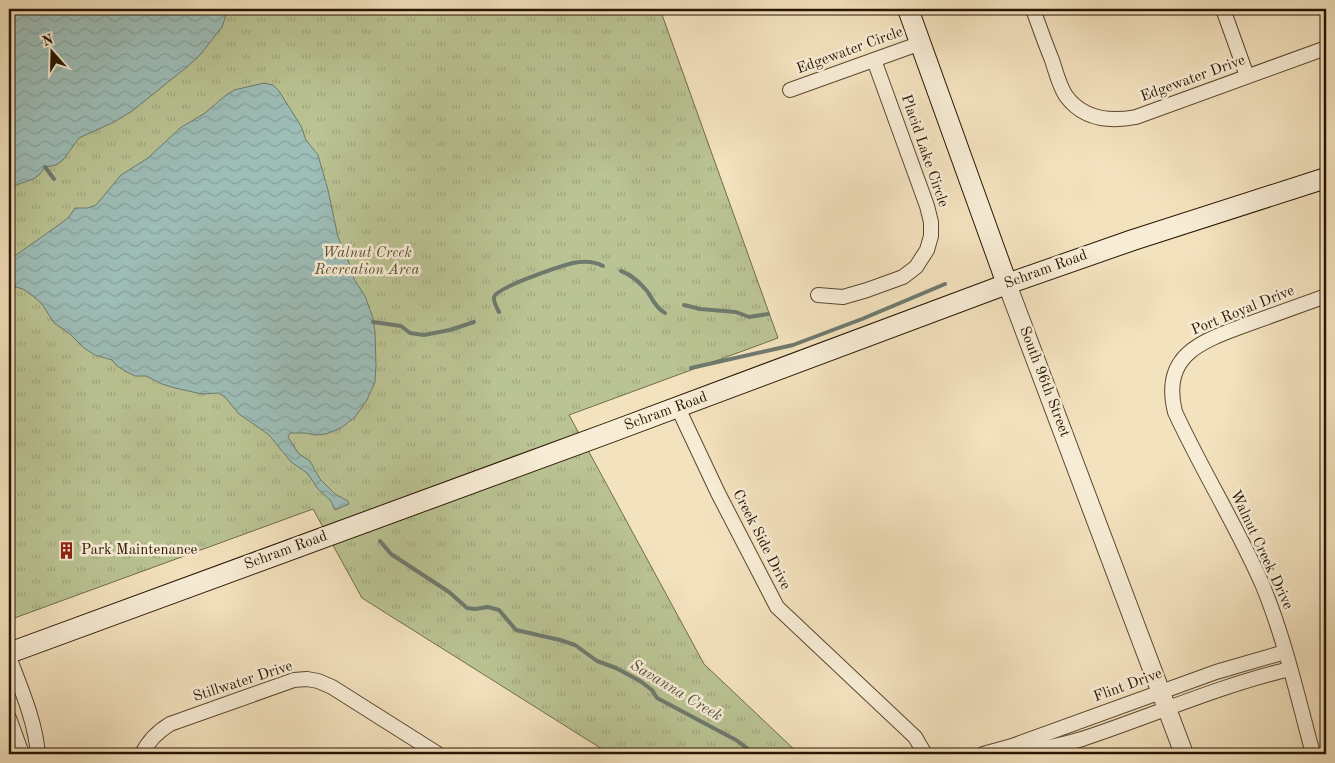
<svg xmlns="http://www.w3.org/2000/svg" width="1335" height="763" font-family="'Old Standard TT',serif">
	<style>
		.park { fill: url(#park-tufts); stroke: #716c4a }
		.water { fill: url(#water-waves); stroke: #6e7a6e }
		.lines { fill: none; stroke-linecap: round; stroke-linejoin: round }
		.stream { stroke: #6e7a6e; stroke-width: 4 }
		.minor-casing { stroke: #5b4830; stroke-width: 16 }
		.tertiary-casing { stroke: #5b4830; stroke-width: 20 }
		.secondary-casing { stroke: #281501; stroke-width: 22 }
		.minor { stroke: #f7ecd5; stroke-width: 14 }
		.tertiary { stroke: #f7ecd5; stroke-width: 18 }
		.secondary { stroke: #f7ecd5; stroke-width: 20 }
		.labels { text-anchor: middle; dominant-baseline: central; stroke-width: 5; stroke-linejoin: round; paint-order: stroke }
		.street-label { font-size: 15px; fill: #281501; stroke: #f7ecd5 }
		.park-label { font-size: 15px; font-style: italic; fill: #5b5234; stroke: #f7ecd5 }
		.poi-label { font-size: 15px; fill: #281501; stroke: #f7ecd5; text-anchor: start }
		.water-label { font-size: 16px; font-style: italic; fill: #515041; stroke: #f7ecd5 }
	</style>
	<defs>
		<pattern id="park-tufts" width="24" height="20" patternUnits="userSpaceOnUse" patternTransform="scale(1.25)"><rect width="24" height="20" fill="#bac393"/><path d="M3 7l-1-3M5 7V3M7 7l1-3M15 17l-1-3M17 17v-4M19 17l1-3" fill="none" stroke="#a0a77d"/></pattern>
		<pattern id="water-waves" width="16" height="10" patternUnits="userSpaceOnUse" patternTransform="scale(1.25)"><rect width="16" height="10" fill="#9dbdb7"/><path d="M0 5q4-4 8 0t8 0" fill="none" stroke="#87a29c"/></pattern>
	</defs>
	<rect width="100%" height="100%" fill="#f3e2be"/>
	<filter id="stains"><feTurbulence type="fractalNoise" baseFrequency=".004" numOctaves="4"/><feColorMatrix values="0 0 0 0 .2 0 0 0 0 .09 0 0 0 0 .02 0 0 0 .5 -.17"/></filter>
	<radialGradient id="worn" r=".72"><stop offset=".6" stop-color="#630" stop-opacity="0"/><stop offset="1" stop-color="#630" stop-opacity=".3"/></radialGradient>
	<polygon class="park" points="9,9 660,9 778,338 569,415 704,664 799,754 610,754 362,598 313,509 9,620"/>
	<g class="water">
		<polygon points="9,9 228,9 222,27 200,55 187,67 132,111 114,122 79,138 63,160 56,165 45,167 39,175 33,179 14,186 9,190"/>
		<polygon points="264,83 273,85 279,91 301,126 306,140 318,155 328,190 338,237 347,257 354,279 365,296 373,318 375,332 376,365 375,382 367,400 355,417 341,428 326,434 315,435 305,433 290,433 288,437 299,454 310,461 320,479 335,494 348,501 349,504 335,510 331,501 318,489 307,473 291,462 269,435 239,414 225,397 218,393 202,394 175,388 162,384 146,376 135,376 125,371 116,365 112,360 95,355 84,348 70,334 54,323 42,304 33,296 23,289 9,285 9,260 60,224 69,217 75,208 88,208 96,205 121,175 148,158 180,128 205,113 225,96 234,90"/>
	</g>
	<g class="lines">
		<g class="stream">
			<polyline points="45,167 54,179"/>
			<path d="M621,271C632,275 639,282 647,291C652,299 657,309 665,313"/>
			<polyline points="9,292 14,286"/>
			<polyline points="684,305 700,309 736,312 749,317 768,314"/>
			<path d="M499,312C497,308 493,301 494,297C497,287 561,266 573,263C583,261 594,261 603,266"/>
			<polyline points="373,322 401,326 410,333 424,335 450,330 474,322"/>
			<polyline points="691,368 793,345 862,319 945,284"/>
			<polyline points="380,541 391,554 449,592 467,608 475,609 488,607 499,610 516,630 560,640 575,645 597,661 616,668 640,681 652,690 657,698 736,740 755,754"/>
		</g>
		<defs>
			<g id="minor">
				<path d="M1033,9C1039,26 1045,43 1052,60C1056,72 1059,85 1066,96C1083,119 1110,122 1136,117L1326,48"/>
				<polyline points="1223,9 1247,76"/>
				<polyline points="790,90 921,43"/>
				<polyline points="818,295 843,297 867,290 903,277 916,267 927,250 931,236 931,222 927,206 874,60"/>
				<polyline points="678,408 718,493 777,607 915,737 925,754"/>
				<path d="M9,657C21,689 35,720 38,754"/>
				<polyline points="9,718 22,754"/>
				<path d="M142,754C148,741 157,732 170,724L294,680L307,679L318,681L332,687L438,754"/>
				<polyline points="983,754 1012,746 1216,672 1285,652"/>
				<path d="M1011,754C1035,750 1059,746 1082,739C1152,716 1218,686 1290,669"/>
				<path d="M1313,754C1298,698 1285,640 1263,586C1237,526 1202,471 1175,412C1160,352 1206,340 1251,323C1276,314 1301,305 1326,296"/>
			</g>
			<polyline id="tertiary" points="1007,284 1184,754"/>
			<g id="secondary">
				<polyline points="908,9 1007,284"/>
				<polyline points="9,653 611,432 1007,284 1133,240 1326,178"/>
			</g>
		</defs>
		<use href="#minor" class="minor-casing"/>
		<use href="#tertiary" class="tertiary-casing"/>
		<use href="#secondary" class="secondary-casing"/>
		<use href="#minor" class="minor"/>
		<use href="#tertiary" class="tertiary"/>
		<use href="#secondary" class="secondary"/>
	</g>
	<defs>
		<symbol id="building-bare" viewBox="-9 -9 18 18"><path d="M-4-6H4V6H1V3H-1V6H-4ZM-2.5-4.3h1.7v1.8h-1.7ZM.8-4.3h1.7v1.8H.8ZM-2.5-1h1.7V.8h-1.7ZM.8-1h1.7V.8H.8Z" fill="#8f2418" stroke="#f7ecd5" stroke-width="2.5" paint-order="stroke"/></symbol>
	</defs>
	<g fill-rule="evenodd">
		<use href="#building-bare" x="54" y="538" width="25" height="25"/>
	</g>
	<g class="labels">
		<g class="street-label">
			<text transform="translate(850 51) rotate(-20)">Edgewater Circle</text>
			<text transform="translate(1193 79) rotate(-20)">Edgewater Drive</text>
			<text transform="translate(924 151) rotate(71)">Placid Lake Circle</text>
			<text transform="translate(1046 270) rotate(-20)">Schram Road</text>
			<text transform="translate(1243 311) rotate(-22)">Port Royal Drive</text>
			<text transform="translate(1044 382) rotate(69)">South 96th Street</text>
			<text transform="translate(666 412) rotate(-20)">Schram Road</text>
			<text transform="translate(761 540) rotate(63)">Creek Side Drive</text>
			<text transform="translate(1261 550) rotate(65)">Walnut Creek Drive</text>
			<text transform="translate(286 551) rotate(-20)">Schram Road</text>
			<text transform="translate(243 682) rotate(-18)">Stillwater Drive</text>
			<text transform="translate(1128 686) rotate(-20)">Flint Drive</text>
		</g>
		<g class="park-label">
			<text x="367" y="253">Walnut Creek<tspan x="367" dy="17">Recreation Area</tspan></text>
		</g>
		<g class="poi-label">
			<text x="81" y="550">Park Maintenance</text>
		</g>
		<g class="water-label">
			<text transform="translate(676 691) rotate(31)">Savanna Creek</text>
		</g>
	</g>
	<rect width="1335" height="763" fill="none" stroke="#f3e2be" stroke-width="30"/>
	<rect x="10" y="10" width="1315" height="743" fill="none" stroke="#281501" stroke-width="2.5"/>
	<rect x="15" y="15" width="1305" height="733" fill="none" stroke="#281501"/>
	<g transform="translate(52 52) rotate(340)" stroke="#f7ecd5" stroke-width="4" paint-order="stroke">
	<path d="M0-4L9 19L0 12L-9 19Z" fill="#281501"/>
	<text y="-8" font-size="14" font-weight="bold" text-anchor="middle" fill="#281501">N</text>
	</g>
	<rect width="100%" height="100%" filter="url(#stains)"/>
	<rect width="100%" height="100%" fill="url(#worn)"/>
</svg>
